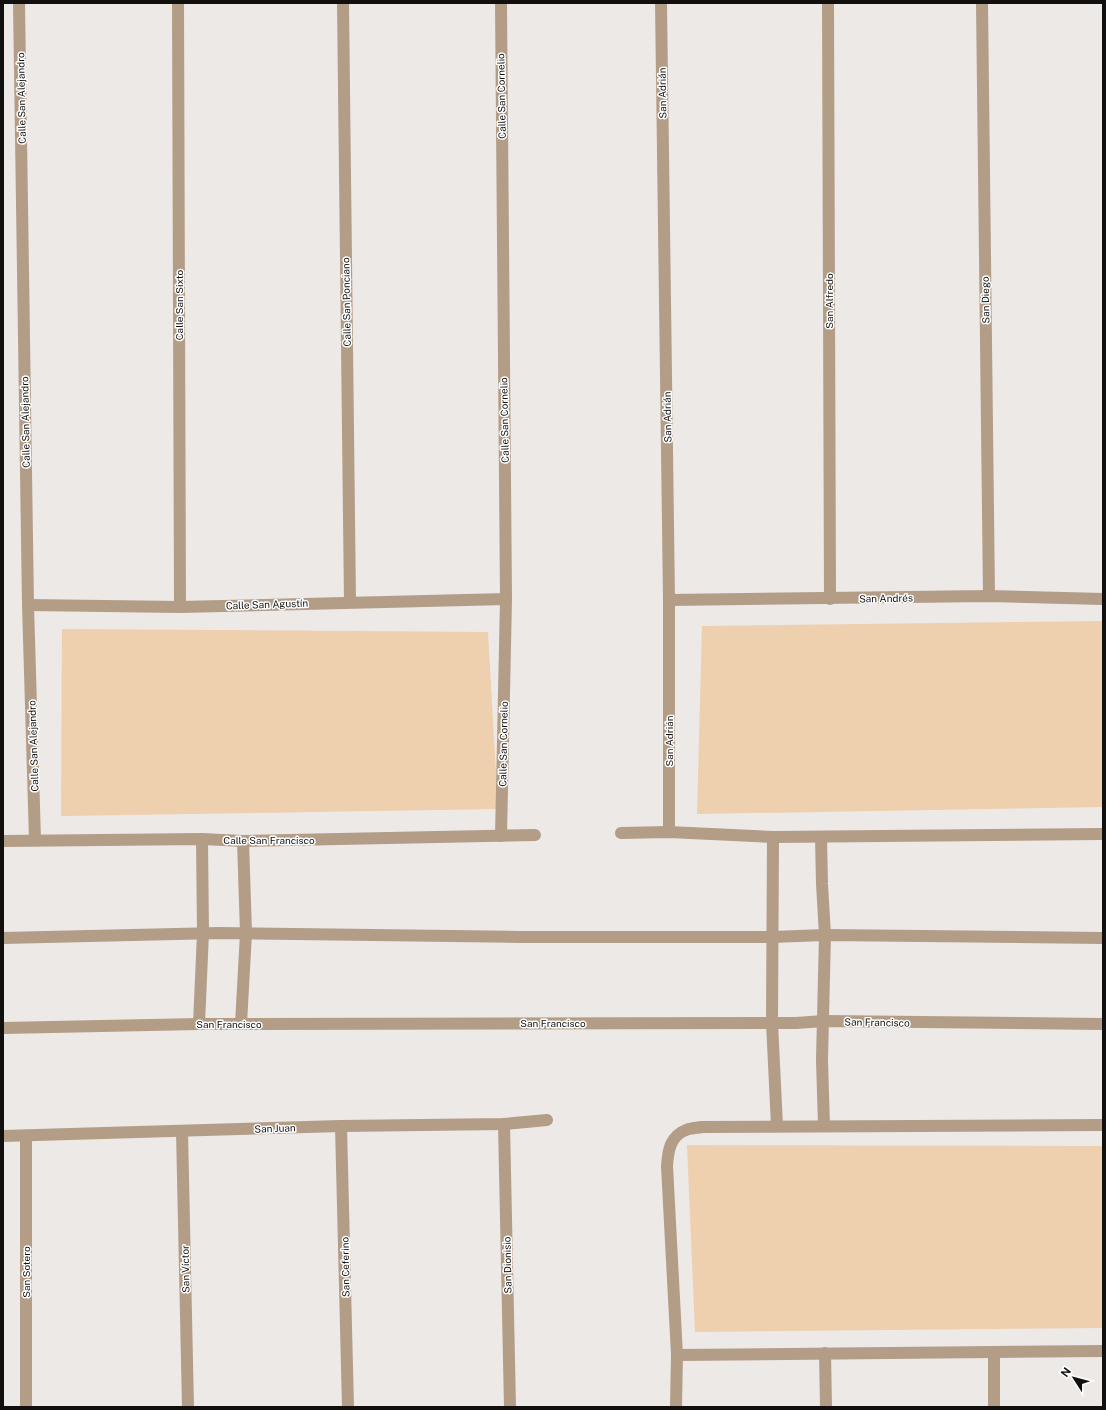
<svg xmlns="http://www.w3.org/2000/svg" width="1106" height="1410" font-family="'Public Sans',sans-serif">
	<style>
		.green { fill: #eecfae }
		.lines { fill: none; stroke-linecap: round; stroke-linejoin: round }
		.minor { stroke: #b39d87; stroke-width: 12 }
		.labels { text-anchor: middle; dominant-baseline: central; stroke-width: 3; stroke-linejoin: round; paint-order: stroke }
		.street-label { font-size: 10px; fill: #11100f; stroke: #fff }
	</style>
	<rect width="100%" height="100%" fill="#ede9e6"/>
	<g class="green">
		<polygon points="1103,621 1103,807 697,814 702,626"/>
		<polygon points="62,629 488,632 498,809 61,816"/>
		<polygon points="687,1145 1103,1146 1103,1328 695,1332"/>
	</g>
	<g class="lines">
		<g class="minor">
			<polyline points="19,3 28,605 35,840"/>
			<polyline points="178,3 180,607"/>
			<polyline points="343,3 350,602"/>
			<polyline points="501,3 506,599 501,836"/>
			<polyline points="661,3 669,600 669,832"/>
			<polyline points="828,3 830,599"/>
			<polyline points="982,3 989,596"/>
			<polyline points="669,600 989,596 1103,599"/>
			<polyline points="28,605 180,607 506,599"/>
			<polyline points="621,833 669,832 773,837 1103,834"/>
			<polyline points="773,837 772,1023 777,1126"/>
			<polyline points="821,837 822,884 825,935 822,1060 824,1126"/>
			<polyline points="3,841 202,839 243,841 535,835"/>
			<polyline points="3,938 219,933 520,937 772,937 825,935 1103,938"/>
			<polyline points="199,1024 203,933 202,839"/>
			<polyline points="241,1024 246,933 243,841"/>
			<polyline points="3,1028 199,1024 796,1023 824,1021 1103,1024"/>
			<polyline points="504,1124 510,1407"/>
			<polyline points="341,1126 348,1407"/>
			<polyline points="182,1131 188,1407"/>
			<polyline points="3,1136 341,1126 504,1124 547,1120"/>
			<polyline points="994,1352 994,1407"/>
			<polyline points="825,1353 826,1407"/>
			<polyline points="677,1355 1103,1351"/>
			<polyline points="26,1407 26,1137"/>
			<path d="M676,1407L677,1355L667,1166C668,1151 670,1136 686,1130C691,1128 697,1128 702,1127L1103,1125"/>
		</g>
	</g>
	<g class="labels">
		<g class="street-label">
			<text transform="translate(662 93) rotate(-91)">San Adrián</text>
			<text transform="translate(501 96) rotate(-91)">Calle San Cornelio</text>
			<text transform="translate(21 98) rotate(-91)">Calle San Alejandro</text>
			<text transform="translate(985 300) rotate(-91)">San Diego</text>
			<text transform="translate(829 301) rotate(-90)">San Alfredo</text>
			<text transform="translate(346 302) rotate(-91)">Calle San Ponciano</text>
			<text transform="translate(179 305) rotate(-90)">Calle San Sixto</text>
			<text transform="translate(667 417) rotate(-91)">San Adrián</text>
			<text transform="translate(504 420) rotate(-91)">Calle San Cornelio</text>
			<text transform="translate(25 422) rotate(-91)">Calle San Alejandro</text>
			<text transform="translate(886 598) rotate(-1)">San Andrés</text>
			<text transform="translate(267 604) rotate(-2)">Calle San Agustín</text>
			<text transform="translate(669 741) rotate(-90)">San Adrián</text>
			<text transform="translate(503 744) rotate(-89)">Calle San Cornelio</text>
			<text transform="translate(33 746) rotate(-92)">Calle San Alejandro</text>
			<text x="269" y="840">Calle San Francisco</text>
			<text transform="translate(877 1022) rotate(1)">San Francisco</text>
			<text x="553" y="1023">San Francisco</text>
			<text x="229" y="1024">San Francisco</text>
			<text transform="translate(275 1128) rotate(-2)">San Juan</text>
			<text transform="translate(507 1265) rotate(-91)">San Dionisio</text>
			<text transform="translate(345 1267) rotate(-91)">San Ceferino</text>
			<text transform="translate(185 1269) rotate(-91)">San Víctor</text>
			<text transform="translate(26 1272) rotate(-90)">San Sotero</text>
		</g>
	</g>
	<rect width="1106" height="1410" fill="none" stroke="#11100f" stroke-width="8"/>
	<g transform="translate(1074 1378) rotate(306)" stroke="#ffffff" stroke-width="3" paint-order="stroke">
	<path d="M0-3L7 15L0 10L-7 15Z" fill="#11100f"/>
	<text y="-6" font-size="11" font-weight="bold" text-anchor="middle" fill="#11100f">N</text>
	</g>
</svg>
